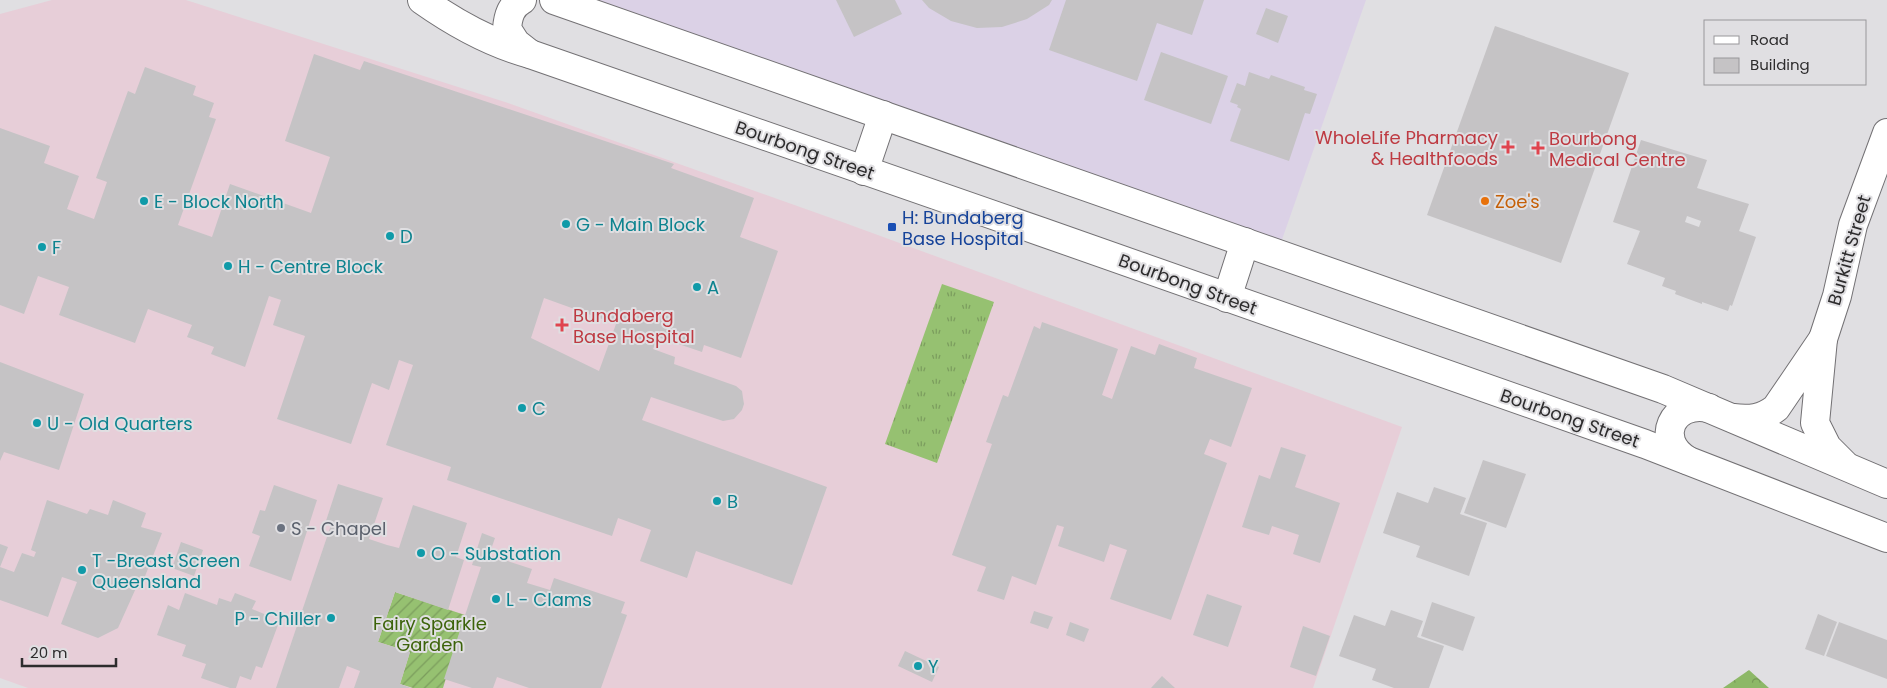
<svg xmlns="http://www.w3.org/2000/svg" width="1887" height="688" font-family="Poppins,sans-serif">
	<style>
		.commercial { fill: #dbd1e6 }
		.medical { fill: #e7ced8 }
		.grass { fill: url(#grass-tufts) }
		.forest { fill: url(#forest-crowns) }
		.garden { fill: url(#garden-furrows) }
		.building { fill: #c5c3c5; fill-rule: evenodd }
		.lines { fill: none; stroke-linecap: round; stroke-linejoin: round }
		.minor-casing { stroke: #737174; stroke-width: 30 }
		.minor { stroke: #fff; stroke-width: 28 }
		.health-dot { fill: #e0444e; stroke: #e0dfe2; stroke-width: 2 }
		.culture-dot { fill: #0f9aa8; stroke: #e0dfe2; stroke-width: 2 }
		.food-dot { fill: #e8710a; stroke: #e0dfe2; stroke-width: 2 }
		.transit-dot { fill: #1a4fb4; stroke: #e0dfe2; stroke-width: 2 }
		.worship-dot { fill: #6b7280; stroke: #e0dfe2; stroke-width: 2 }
		.labels { text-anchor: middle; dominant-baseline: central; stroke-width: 4; stroke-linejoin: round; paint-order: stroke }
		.health-label { font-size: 18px; fill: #be3a42; stroke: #e0dfe2; text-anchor: start }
		.street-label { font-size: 18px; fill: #2d2c2d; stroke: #e0dfe2 }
		.culture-label { font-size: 18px; fill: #0d838f; stroke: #e0dfe2; text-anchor: start }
		.food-label { font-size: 18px; fill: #c56008; stroke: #e0dfe2; text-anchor: start }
		.transit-label { font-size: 18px; fill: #164399; stroke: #e0dfe2; text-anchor: start }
		.worship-label { font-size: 18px; fill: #5b616d; stroke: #e0dfe2; text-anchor: start }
		.park-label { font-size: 18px; fill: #3c630a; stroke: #e0dfe2 }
	</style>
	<defs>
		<pattern id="grass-tufts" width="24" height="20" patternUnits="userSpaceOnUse" patternTransform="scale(1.25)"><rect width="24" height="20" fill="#96c171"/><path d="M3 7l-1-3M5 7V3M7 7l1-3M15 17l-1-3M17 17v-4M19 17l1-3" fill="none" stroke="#7b9d5d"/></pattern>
		<pattern id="forest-crowns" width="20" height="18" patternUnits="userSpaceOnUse" patternTransform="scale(1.25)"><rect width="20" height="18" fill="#8db867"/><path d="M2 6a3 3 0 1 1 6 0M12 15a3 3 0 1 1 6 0" fill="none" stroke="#749655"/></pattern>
		<pattern id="garden-furrows" width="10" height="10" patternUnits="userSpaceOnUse" patternTransform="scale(1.25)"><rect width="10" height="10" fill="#96c171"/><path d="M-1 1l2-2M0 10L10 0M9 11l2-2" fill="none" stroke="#7b9d5d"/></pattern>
	</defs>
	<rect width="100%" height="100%" fill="#e0dfe2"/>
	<polygon class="commercial" points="562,0 1366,0 1278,251"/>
	<polygon class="medical" points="52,0 186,0 508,103 845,223 1402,427 1313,688 28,688 0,678 0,14"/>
	<polygon class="grass" points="942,284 994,302 937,463 885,444"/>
	<polygon class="forest" points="1749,670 1769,688 1723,688"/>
	<polygon class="garden" points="395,592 465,615 443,688 413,688 400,684 410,652 378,642"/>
	<g class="building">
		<polygon points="836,0 895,0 902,14 854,37"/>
		<polygon points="922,0 1052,0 1049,5 1027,19 1002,27 977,28 951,21 929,8"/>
		<polygon points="1066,0 1204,0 1192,35 1157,23 1137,81 1049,50"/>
		<polygon points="1266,8 1288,16 1278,43 1256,34"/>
		<polygon points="1495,26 1629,73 1561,263 1427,215"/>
		<polygon points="1161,52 1228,76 1211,124 1144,100"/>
		<path d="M314,54L360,70L364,61L674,164L671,168L754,198L740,237L778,251L741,358L704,345L702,352L658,337L653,349L675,357L674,364L736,386L742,391L743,398L744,404L742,410L734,419L723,421L651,397L642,420L827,487L792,585L696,551L687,578L640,561L651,530L618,518L612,536L447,480L451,467L386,445L413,365L399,360L389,390L372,383L351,444L277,419L305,336L273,325L281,300L269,296L245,367L211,354L214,347L187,337L192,325L148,309L135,343L59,315L69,287L38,276L24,314L0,305V128L50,146L44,163L79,176L67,209L94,219L107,182L96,178L128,91L135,94L145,67L196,86L193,95L214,103L209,117L216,119L178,225L212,237L230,184L311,213L330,157L285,141ZM544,298L616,324L599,371L531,338Z"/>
		<polygon points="1249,72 1269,79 1271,75 1305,87 1304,90 1317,94 1310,114 1305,113 1289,161 1230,141 1241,109 1237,107 1238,105 1230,102 1237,83 1245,86"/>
		<path d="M1641,140L1707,160L1697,188L1749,204L1739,231L1756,237L1732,306L1730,305L1728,311L1702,302V304L1675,294L1676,291L1662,286L1665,278L1627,264L1640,231L1613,222ZM1687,216L1701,221L1699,227L1685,222Z"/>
		<polygon points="1042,322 1118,349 1102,395 1112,399 1131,346 1155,355 1159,344 1197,358 1194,368 1252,388 1231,447 1210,439 1204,454 1227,463 1171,620 1110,599 1127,550 1110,544 1104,562 1058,546 1064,527 1057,525 1036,585 1012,576 1004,600 977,591 986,567 952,555 992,444 986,442 1003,395 1008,397 1034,326 1040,329"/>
		<polygon points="0,362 84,394 59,470 4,452 0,461"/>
		<polygon points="1281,447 1306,455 1295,487 1340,503 1320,563 1293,554 1299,535 1272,526 1269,535 1242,527 1259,475 1270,479"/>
		<polygon points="1483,460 1526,474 1506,528 1464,513"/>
		<polygon points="338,484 383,498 369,539 387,545 399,548 413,505 467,523 456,557 464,560 448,610 395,592 378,642 410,652 400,684 411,688 354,688 360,671 347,666 339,688 276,688 331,525 325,524"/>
		<polygon points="274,485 317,500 291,581 249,566 260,536 252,533 260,510 265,511"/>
		<polygon points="1434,487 1466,498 1460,514 1487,523 1469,576 1416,557 1420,546 1383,533 1397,492 1428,503"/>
		<polygon points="47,500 87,514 90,509 108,515 113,500 146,513 141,527 162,533 140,589 136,588 118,628 98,638 61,624 77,582 62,577 48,617 0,600 0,544 8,547 0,567 14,572 22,553 34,557 36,552 31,550"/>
		<polygon points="482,533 495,538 489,555 532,569 527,583 550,590 554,578 625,602 621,613 627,615 601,688 529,688 497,677 493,688 472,688 444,679 481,567 472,565"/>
		<polygon points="181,542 203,550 194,576 172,568"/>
		<polygon points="185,593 217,605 219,598 231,602 235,593 256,601 252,609 269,616 267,621 278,625 262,668 256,666 251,680 240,676 236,688 230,688 201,678 206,664 182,656 186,645 157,635 168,605 179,610"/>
		<polygon points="1207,594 1242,606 1228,647 1193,635"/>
		<polygon points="1432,602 1475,617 1463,651 1421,636"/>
		<polygon points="1391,610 1423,621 1417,637 1444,646 1429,688 1394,688 1372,680 1376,669 1339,656 1354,615 1385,626"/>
		<polygon points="1034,611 1053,617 1048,629 1030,623"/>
		<polygon points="1818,614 1837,622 1824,656 1805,649"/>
		<polygon points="1070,622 1089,629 1084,642 1066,635"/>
		<polygon points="1839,622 1887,640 1887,679 1826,656"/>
		<polygon points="1303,626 1330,636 1316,676 1290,667"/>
		<polygon points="905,651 939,667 932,682 898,666"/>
		<polygon points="1162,676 1175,688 1151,688"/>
	</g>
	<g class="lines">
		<defs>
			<g id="minor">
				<path d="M422,0C456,24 490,43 530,54L1042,232L1645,444L1887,538"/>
				<path d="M522,0C511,6 508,16 507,29L516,43L530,54"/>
				<polyline points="554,0 1663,389 1887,484"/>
				<polyline points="864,171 883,115"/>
				<polyline points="1227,298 1245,242"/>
				<polyline points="1823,339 1837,296 1853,225 1887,133"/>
				<path d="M1733,418C1750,420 1762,419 1776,408L1823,339L1815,423L1827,447L1844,464"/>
				<path d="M1687,460C1654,440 1672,400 1709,408"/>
			</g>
		</defs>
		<use href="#minor" class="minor-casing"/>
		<use href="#minor" class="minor"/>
	</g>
	<g class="health-dot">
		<path d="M1505.5 139.5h5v5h5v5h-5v5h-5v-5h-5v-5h5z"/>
		<path d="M1535.5 140.5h5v5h5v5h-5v5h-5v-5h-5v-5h5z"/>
		<path d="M559.5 317.5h5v5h5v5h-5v5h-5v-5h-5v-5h5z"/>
	</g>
	<g class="culture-dot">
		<circle cx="144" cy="201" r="5"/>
		<circle cx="566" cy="224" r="5"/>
		<circle cx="390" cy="236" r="5"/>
		<circle cx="42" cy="247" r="5"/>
		<circle cx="228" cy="266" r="5"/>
		<circle cx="697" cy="287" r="5"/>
		<circle cx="522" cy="408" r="5"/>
		<circle cx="37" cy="423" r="5"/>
		<circle cx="717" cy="501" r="5"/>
		<circle cx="421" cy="553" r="5"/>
		<circle cx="82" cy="570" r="5"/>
		<circle cx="496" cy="599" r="5"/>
		<circle cx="331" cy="618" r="5"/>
		<circle cx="918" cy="666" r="5"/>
	</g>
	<circle class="food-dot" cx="1485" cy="201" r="5"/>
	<rect class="transit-dot" x="887" y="222" width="10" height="10" rx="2.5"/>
	<circle class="worship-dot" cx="281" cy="528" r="5"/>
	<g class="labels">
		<g class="health-label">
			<text x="1498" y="137" text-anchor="end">WholeLife Pharmacy<tspan x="1498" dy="21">&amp; Healthfoods</tspan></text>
			<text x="1549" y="138">Bourbong<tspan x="1549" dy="21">Medical Centre</tspan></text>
			<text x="573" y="315">Bundaberg<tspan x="573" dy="21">Base Hospital</tspan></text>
		</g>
		<g class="street-label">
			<text transform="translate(805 150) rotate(19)">Bourbong Street</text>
			<text transform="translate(1849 250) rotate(-74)">Burkitt Street</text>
			<text transform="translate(1188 284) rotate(20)">Bourbong Street</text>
			<text transform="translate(1570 418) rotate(19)">Bourbong Street</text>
		</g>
		<g class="culture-label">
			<text x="154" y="201">E - Block North</text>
			<text x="576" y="224">G - Main Block</text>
			<text x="400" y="236">D</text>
			<text x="52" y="247">F</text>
			<text x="238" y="266">H - Centre Block</text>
			<text x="707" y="287">A</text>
			<text x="532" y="408">C</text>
			<text x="47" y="423">U - Old Quarters</text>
			<text x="727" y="501">B</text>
			<text x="431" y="553">O - Substation</text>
			<text x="92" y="560">T -Breast Screen<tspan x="92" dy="21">Queensland</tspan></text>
			<text x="506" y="599">L - Clams</text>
			<text x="321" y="618" text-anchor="end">P - Chiller</text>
			<text x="928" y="666">Y</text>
		</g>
		<g class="food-label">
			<text x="1495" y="201">Zoe's</text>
		</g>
		<g class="transit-label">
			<text x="902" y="217">H: Bundaberg<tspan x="902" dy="21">Base Hospital</tspan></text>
		</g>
		<g class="worship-label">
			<text x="291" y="528">S - Chapel</text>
		</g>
		<g class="park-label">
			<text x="430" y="623">Fairy Sparkle<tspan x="430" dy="21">Garden</tspan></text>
		</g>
	</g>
	<rect x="1704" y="20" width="162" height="65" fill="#e0dfe2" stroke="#98979a"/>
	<rect x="1714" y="36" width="25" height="8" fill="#ffffff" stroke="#98979a"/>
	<text x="1750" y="45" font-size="15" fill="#2d2c2d">Road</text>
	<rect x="1714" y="58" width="25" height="15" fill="#c5c3c5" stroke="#98979a"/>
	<text x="1750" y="70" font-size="15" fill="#2d2c2d">Building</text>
	<path d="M22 658v8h94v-8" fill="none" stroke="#2d2c2d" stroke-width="2.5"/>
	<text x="30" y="658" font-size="15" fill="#2d2c2d" stroke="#e0dfe2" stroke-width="4" paint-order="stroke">20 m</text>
</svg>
